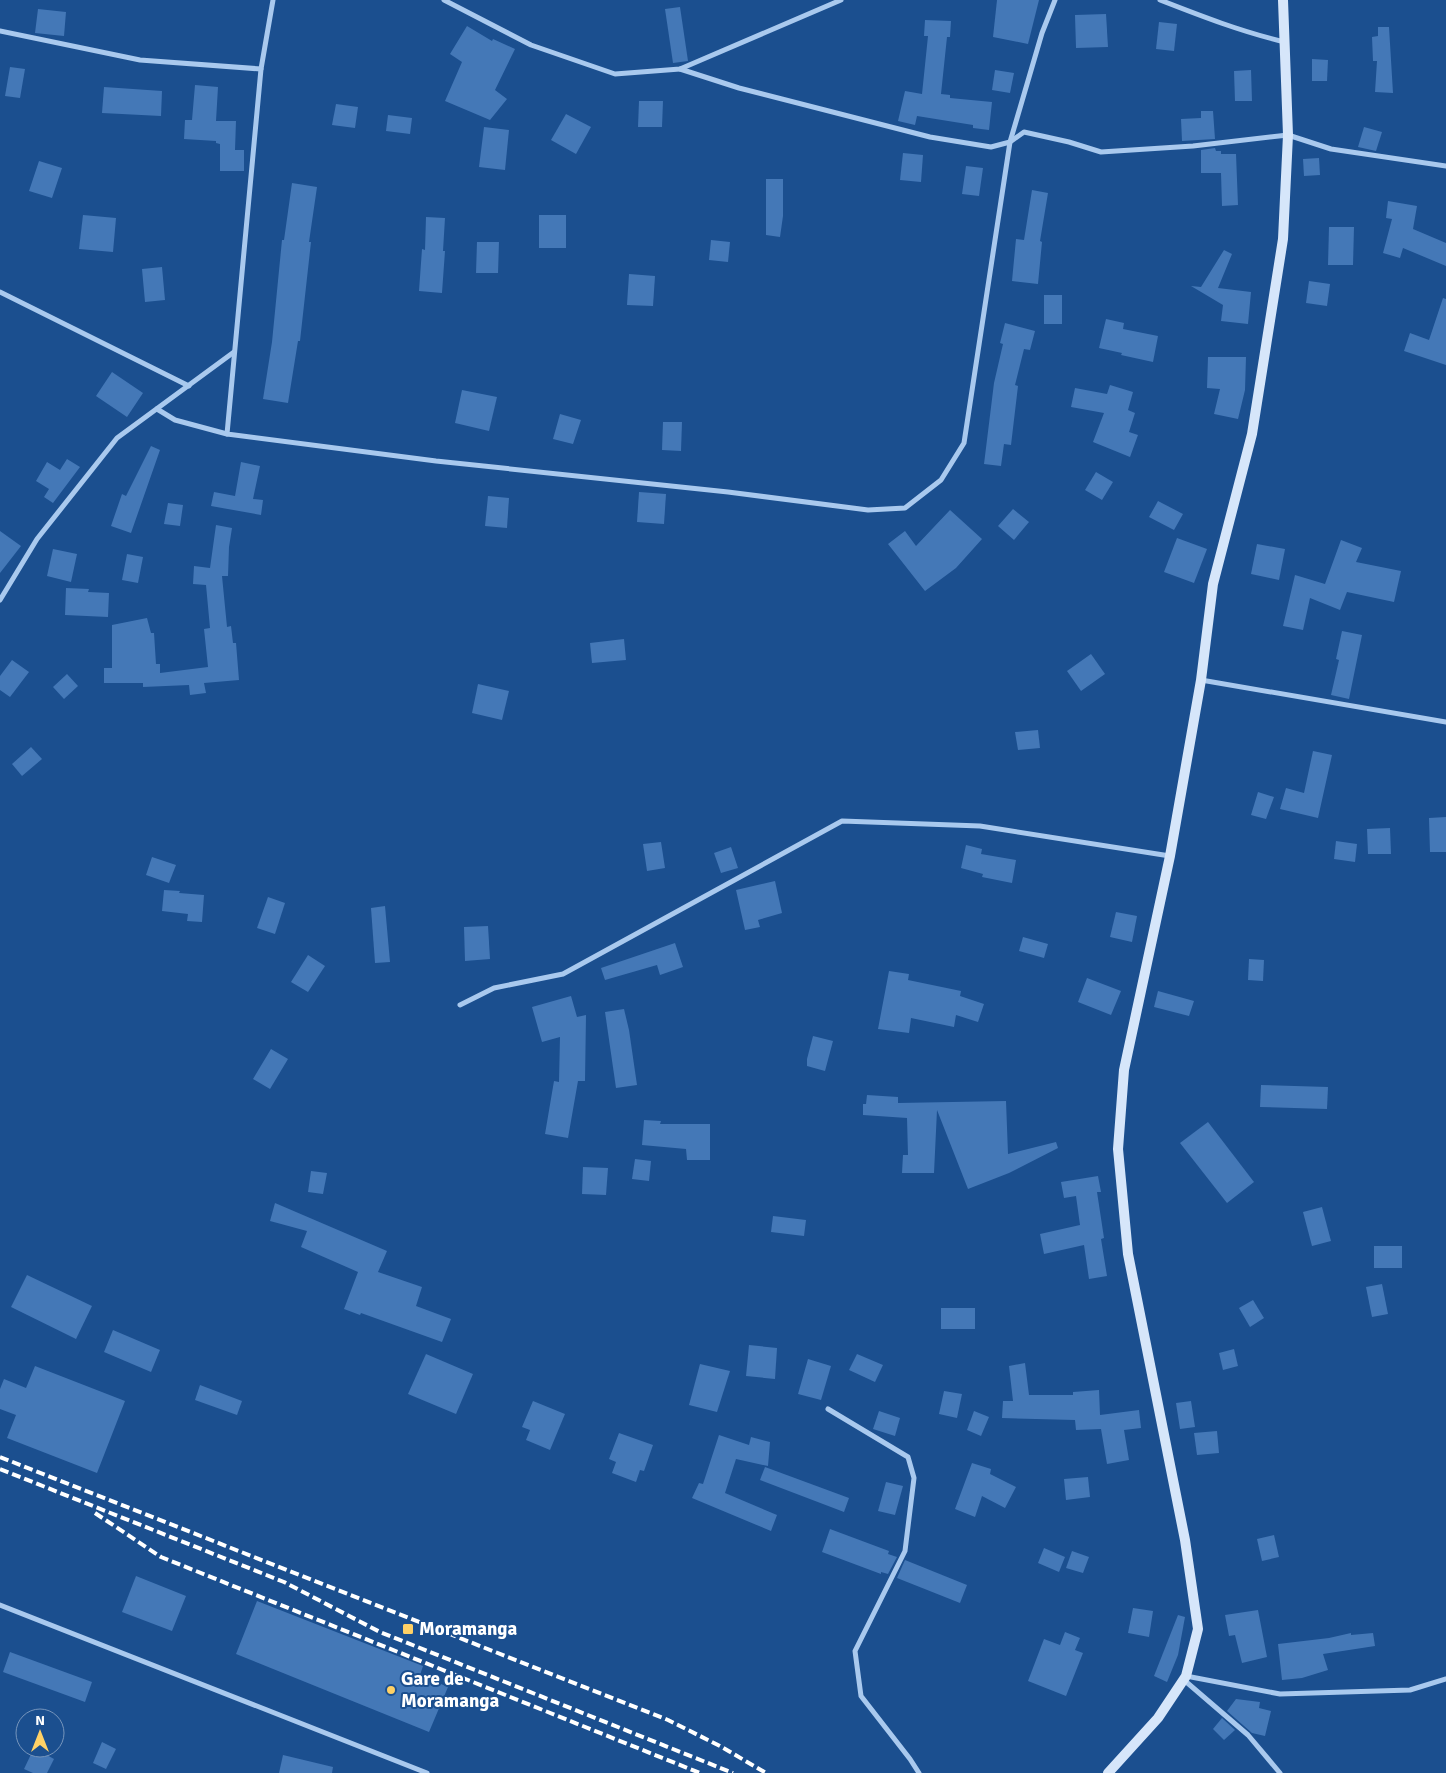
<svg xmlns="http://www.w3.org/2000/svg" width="1446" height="1773" font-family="Signika,sans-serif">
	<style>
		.building { fill: #4478b7 }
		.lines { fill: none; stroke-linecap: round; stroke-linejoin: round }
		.minor { stroke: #a9c9ee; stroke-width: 5 }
		.secondary { stroke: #d6e6fa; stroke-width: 10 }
		.rail { stroke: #fff; stroke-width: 4; stroke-dasharray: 9 4; stroke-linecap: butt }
		.poi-dot { fill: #ffd166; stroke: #1b4f8f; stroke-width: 2 }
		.labels { text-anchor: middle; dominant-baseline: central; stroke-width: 4; stroke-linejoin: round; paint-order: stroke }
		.poi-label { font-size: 19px; font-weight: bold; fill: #fff; stroke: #1b4f8f; text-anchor: start }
	</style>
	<rect width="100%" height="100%" fill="#1b4f8f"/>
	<g class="building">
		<polygon points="997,0 1039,0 1028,44 993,37"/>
		<polygon points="680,7 688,61 673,63 665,9"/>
		<polygon points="38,9 66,12 64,36 35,33"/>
		<polygon points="1106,14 1108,47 1076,48 1075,15"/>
		<polygon points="925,20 951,21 950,37 947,37 941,94 950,95 950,98 992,102 989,130 973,128 973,125 917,116 915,125 898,121 905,91 922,94 928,36 924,36"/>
		<polygon points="1159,22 1177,24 1174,51 1156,49"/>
		<polygon points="467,26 492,41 493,39 515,49 495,90 507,99 490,120 445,101 462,62 450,54"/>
		<polygon points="1378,27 1389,27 1393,93 1375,92 1377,61 1373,61 1372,37 1378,36"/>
		<polygon points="1312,59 1328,60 1327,81 1312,81"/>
		<polygon points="10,67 25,69 20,98 5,96"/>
		<polygon points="995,70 1014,73 1010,93 992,90"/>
		<polygon points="1251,70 1252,101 1235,101 1234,71"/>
		<polygon points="195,85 218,87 216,121 236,121 235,150 244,150 244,171 220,171 220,144 216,143 216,141 184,139 185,120 192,120"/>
		<polygon points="104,87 162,91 161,116 102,113"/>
		<polygon points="639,101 663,101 662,127 638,127"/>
		<polygon points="336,104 358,107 355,128 332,125"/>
		<polygon points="1201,111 1213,111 1215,139 1182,141 1181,119 1201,118"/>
		<polygon points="566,114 591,127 576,154 551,140"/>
		<polygon points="388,115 412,118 410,134 386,131"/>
		<polygon points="484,127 509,130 505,170 479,167"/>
		<polygon points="1364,127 1382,132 1376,151 1358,147"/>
		<polygon points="1215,148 1216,151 1221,151 1221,154 1236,154 1238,205 1222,206 1221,173 1201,173 1201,150"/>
		<polygon points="903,153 923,155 921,182 900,180"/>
		<polygon points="1319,158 1320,175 1304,176 1303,159"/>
		<polygon points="39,161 62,168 52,198 29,191"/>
		<polygon points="966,166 983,168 979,196 962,194"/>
		<polygon points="766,179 783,179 783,216 780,237 766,235"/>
		<polygon points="292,183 317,187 309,242 311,242 300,341 298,341 288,403 263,399 272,342 282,240 284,240"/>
		<polygon points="1032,190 1048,193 1040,241 1042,242 1038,284 1012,281 1016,239 1024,240"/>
		<polygon points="1388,201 1417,206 1413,229 1446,243 1446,266 1403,248 1400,258 1383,253 1392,219 1386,218"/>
		<polygon points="83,215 116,218 113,252 79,249"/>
		<rect x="539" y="215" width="27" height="33"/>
		<polygon points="426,217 445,218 443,251 445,251 442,293 419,291 422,249 425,250"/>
		<polygon points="1329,227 1354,227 1353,265 1328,265"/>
		<polygon points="711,240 730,242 728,262 709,260"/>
		<polygon points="477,242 499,242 498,273 476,273"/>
		<polygon points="1224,250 1232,254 1218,288 1251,292 1248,324 1221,321 1223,305 1191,286 1201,287"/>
		<polygon points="162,267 165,300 145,302 142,269"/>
		<polygon points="629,274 655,276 653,306 627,305"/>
		<polygon points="1309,281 1330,284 1327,306 1306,303"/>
		<rect x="1044" y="295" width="18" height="29"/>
		<polygon points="1443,298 1446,299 1446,365 1404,351 1410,333 1429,340"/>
		<polygon points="1106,319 1124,323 1123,329 1158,336 1153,362 1121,355 1122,353 1099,348"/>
		<polygon points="1005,323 1035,331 1030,350 1024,349 1015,385 1018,386 1011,445 1004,444 1001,466 984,464 994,383 1003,344 1000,343"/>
		<polygon points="1208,357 1246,357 1245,390 1238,419 1214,414 1220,389 1207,388"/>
		<polygon points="112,372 143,393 127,417 96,396"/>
		<polygon points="1110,385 1133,392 1128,410 1135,413 1129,432 1138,435 1130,457 1093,442 1104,413 1071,407 1075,388 1107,394"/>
		<polygon points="462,390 497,397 489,431 455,423"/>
		<polygon points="560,414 581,420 573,444 553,439"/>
		<polygon points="663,422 682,422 681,451 662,450"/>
		<polygon points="151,446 160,450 131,533 111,526 122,494 126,496"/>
		<polygon points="67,459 80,467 53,503 44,497 49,489 36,481 47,462 60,470"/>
		<polygon points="241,462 260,466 253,499 263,500 261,515 211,506 214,492 235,496"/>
		<polygon points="1096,472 1113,482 1102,500 1085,490"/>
		<polygon points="639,492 666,494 664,524 637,522"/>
		<polygon points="488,496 509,498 507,528 485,526"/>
		<polygon points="1158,501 1183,514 1174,530 1149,517"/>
		<polygon points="168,503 183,505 180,526 164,524"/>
		<polygon points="1013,509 1029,522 1014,540 998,526"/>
		<polygon points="950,510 982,539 956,568 925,591 888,544 905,531 916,546"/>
		<polygon points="216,525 232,528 229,547 228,576 222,576 227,627 231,626 233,643 236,643 239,680 204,683 206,693 190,695 189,685 143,687 143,683 104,683 104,668 112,668 112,625 147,618 151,633 154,633 156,664 160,664 160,673 208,667 204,629 210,628 206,585 193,584 194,566 210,568"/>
		<polygon points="0,531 21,546 0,573"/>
		<polygon points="1177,538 1207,549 1194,583 1164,572"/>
		<polygon points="1341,540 1362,548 1356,562 1401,571 1394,602 1347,592 1340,610 1310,598 1303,630 1283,626 1295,575 1325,584"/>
		<polygon points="1257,544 1285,549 1279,580 1251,574"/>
		<polygon points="53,549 77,554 71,582 47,576"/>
		<polygon points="127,554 143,557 138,583 122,580"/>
		<polygon points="66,588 89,589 88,592 109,593 108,617 65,615"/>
		<polygon points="1342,631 1362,635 1349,699 1331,695 1339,660 1336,659"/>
		<polygon points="624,639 626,660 592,663 590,643"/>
		<polygon points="1091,654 1105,674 1081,691 1067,671"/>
		<polygon points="12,660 29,672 10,697 0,690 0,676"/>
		<polygon points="67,674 78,686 64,699 53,687"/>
		<polygon points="478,684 509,691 502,720 472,713"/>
		<polygon points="1038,730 1040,748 1018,750 1015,732"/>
		<polygon points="31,747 42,759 22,776 12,764"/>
		<polygon points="1313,751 1332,755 1318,818 1280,809 1286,788 1304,793"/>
		<polygon points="1258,792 1274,797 1266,819 1251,815"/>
		<polygon points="1446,817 1446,852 1430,852 1429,818"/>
		<polygon points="1390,828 1391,854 1368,854 1367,829"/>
		<polygon points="1336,841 1357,844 1355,862 1334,859"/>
		<polygon points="661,842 665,868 647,871 643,844"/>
		<polygon points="966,845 982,849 981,854 1016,860 1012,883 982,877 983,874 961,868"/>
		<polygon points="731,847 738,868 721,873 714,853"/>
		<polygon points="152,857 176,865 169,883 146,875"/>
		<polygon points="775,881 782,913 758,920 760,927 745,930 736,890"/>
		<polygon points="164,890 180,891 179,893 204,895 202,922 187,921 188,914 162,911"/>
		<polygon points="268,897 285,903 275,934 257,928"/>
		<polygon points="385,906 390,962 375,963 371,908"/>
		<polygon points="1116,912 1137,916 1132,942 1110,937"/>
		<polygon points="488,926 490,959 465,961 464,927"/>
		<polygon points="1023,937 1048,944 1044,958 1019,951"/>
		<polygon points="675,943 683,967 660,975 657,965 605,980 601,968"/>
		<polygon points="308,955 325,966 308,992 291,982"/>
		<polygon points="1249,959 1264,960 1263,981 1248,980"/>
		<polygon points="889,971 909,974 908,980 961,991 960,996 984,1004 978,1022 956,1015 954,1027 911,1018 909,1033 878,1029"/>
		<polygon points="1087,978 1121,991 1111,1015 1078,1002"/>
		<polygon points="1158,991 1194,1001 1189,1016 1154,1007"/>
		<polygon points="571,996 577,1017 586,1015 585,1081 578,1081 568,1138 545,1134 554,1081 559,1082 560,1037 542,1042 532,1007"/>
		<polygon points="624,1009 629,1030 637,1085 616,1088 605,1012"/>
		<polygon points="813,1036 833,1041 825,1071 807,1066 807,1059"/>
		<polygon points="271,1049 288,1059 270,1089 253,1079"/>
		<polygon points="1261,1085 1328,1087 1327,1109 1260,1107"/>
		<polygon points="867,1095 898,1097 898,1103 1006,1101 1008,1154 1056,1142 1058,1148 1009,1173 968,1189 937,1110 934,1173 902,1173 903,1155 908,1155 907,1118 863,1115 863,1104 866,1104"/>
		<polygon points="644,1120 661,1121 660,1124 710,1124 710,1160 687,1160 686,1149 642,1145"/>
		<polygon points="1208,1122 1254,1182 1227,1203 1180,1143"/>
		<polygon points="635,1159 651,1161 649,1181 632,1179"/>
		<polygon points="583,1167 608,1168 606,1195 582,1194"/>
		<polygon points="311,1171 327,1173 323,1194 308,1192"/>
		<polygon points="1098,1176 1101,1192 1097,1192 1104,1238 1101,1239 1107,1276 1089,1279 1084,1245 1044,1254 1040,1234 1080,1225 1076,1196 1064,1198 1061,1182"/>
		<polygon points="275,1203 387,1251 378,1272 422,1287 416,1306 451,1319 442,1342 361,1313 360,1315 344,1309 358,1272 301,1247 307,1231 270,1221"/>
		<polygon points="1322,1207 1331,1241 1312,1246 1303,1212"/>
		<polygon points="773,1216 806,1220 804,1236 771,1232"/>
		<rect x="1374" y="1246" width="28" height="22"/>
		<polygon points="27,1275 92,1306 76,1339 11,1307"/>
		<polygon points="1382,1284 1388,1314 1372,1317 1366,1287"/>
		<polygon points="1253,1300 1264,1318 1250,1327 1239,1308"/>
		<rect x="941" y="1308" width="34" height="21"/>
		<polygon points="113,1330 160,1350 151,1372 104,1352"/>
		<polygon points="749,1345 777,1348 775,1379 746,1376"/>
		<polygon points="1234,1349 1238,1366 1223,1370 1219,1353"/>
		<polygon points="426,1354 473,1374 456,1414 408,1394"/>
		<polygon points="857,1354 883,1365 875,1382 849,1370"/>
		<polygon points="808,1359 831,1366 821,1400 798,1394"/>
		<polygon points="1025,1363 1029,1395 1073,1395 1073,1392 1099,1390 1100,1415 1139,1410 1141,1428 1124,1430 1129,1460 1107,1464 1101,1429 1076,1430 1075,1420 1002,1418 1003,1401 1013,1401 1009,1366"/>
		<polygon points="700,1364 730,1371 717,1412 689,1405"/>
		<polygon points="35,1366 125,1401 97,1473 7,1438 16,1415 0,1409 0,1389 4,1379 26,1388"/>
		<polygon points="200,1385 242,1401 237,1415 195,1400"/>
		<polygon points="944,1391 962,1394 957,1418 939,1414"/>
		<polygon points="533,1401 565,1414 550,1450 526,1440 530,1430 522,1427"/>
		<polygon points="1191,1401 1195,1427 1180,1429 1176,1403"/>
		<polygon points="879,1411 900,1418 895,1436 873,1429"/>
		<polygon points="974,1411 989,1417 981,1436 967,1430"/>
		<polygon points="1217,1431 1219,1453 1197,1455 1194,1433"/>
		<polygon points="619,1433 653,1445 644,1471 640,1470 636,1482 612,1473 616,1462 609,1459"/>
		<polygon points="719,1435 749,1445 751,1437 770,1442 768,1466 736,1459 725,1493 777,1515 771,1531 692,1498 699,1483 703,1484"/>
		<polygon points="972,1463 991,1469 990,1474 1016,1487 1005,1508 982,1496 975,1517 955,1509"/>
		<polygon points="765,1467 849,1498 844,1512 760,1480"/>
		<polygon points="1088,1477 1090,1497 1066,1500 1064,1479"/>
		<polygon points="886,1482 903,1486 895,1515 878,1511"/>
		<polygon points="830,1529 889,1551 888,1554 897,1557 888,1574 881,1572 881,1574 822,1552"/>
		<polygon points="1274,1535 1279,1557 1262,1561 1257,1539"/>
		<polygon points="1044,1548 1065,1557 1059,1572 1038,1563"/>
		<polygon points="1072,1551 1089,1557 1083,1573 1066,1568"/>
		<polygon points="905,1560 967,1585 960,1603 897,1578"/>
		<polygon points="136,1576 186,1596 172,1631 122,1612"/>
		<polygon points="257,1601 423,1666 420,1675 448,1687 429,1732 236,1654"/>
		<polygon points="1133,1608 1153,1611 1149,1637 1128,1633"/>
		<polygon points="1258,1610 1267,1657 1242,1663 1235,1635 1229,1636 1225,1615"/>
		<polygon points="1178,1615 1185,1617 1178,1655 1167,1682 1154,1676"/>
		<polygon points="1065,1632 1080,1638 1075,1650 1083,1653 1066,1696 1028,1681 1044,1639 1060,1645"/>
		<polygon points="1351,1633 1351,1635 1373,1633 1375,1646 1323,1654 1328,1670 1302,1678 1282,1680 1278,1644 1329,1638"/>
		<polygon points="10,1652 92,1682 85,1702 3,1672"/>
		<polygon points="1236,1699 1260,1702 1259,1708 1271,1711 1265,1736 1252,1733 1227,1711"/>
		<polygon points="1222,1718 1235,1730 1224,1740 1213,1729"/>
		<polygon points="102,1742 116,1749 106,1769 93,1763"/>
		<polygon points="34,1748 54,1759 47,1773 33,1773 24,1769"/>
		<polygon points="283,1755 333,1767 332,1773 279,1773"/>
	</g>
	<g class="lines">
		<g class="minor">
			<polyline points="444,0 531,45 615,74 680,69 841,0"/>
			<path d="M1160,0C1201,16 1242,32 1285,42"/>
			<polyline points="0,31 140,60 261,69 273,0"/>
			<polyline points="261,69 227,434 436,461 728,492 868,510 905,508 941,480 964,443 1010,142 1042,33 1055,0"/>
			<polyline points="680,69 739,88 930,137 991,147 1010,142 1024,132 1069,142 1101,152 1193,146 1288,135 1331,149 1446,166"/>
			<polyline points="0,292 189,386"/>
			<polyline points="157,409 175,420 227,434"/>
			<polyline points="0,600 37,539 117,438 234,352"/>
			<polyline points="1201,680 1446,722"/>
			<polyline points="460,1005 494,988 563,974 842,821 980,826 1170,856"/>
			<polyline points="828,1409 908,1457 914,1478 905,1551 855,1651 861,1696 910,1759 919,1773"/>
			<polyline points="0,1605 427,1773"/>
			<polyline points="1186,1676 1280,1694 1410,1690 1446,1679"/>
			<polyline points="1184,1680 1248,1735 1280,1773"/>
		</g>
		<polyline class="secondary" points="1108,1773 1158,1718 1186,1676 1198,1629 1185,1540 1128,1254 1118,1149 1124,1070 1170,856 1201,680 1213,584 1252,434 1283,239 1288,135 1283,0"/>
		<g class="rail">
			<polyline points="0,1457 668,1720 720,1746 766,1773"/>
			<polyline points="0,1469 284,1582 380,1632 733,1773"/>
			<polyline points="95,1513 161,1557 700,1773"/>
		</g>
	</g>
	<g class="poi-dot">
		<rect x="402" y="1623" width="12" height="12" rx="2.5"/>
		<circle cx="391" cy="1690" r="5"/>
	</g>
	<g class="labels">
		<g class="poi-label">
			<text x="419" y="1629">Moramanga</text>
			<text x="401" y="1679">Gare de<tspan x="401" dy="22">Moramanga</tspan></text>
		</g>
	</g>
	<g transform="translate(40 1733)"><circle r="24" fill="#1b4f8f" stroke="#7695bc"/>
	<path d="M0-4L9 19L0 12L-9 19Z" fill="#ffd166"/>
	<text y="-8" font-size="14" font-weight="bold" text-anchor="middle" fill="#ffffff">N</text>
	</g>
</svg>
